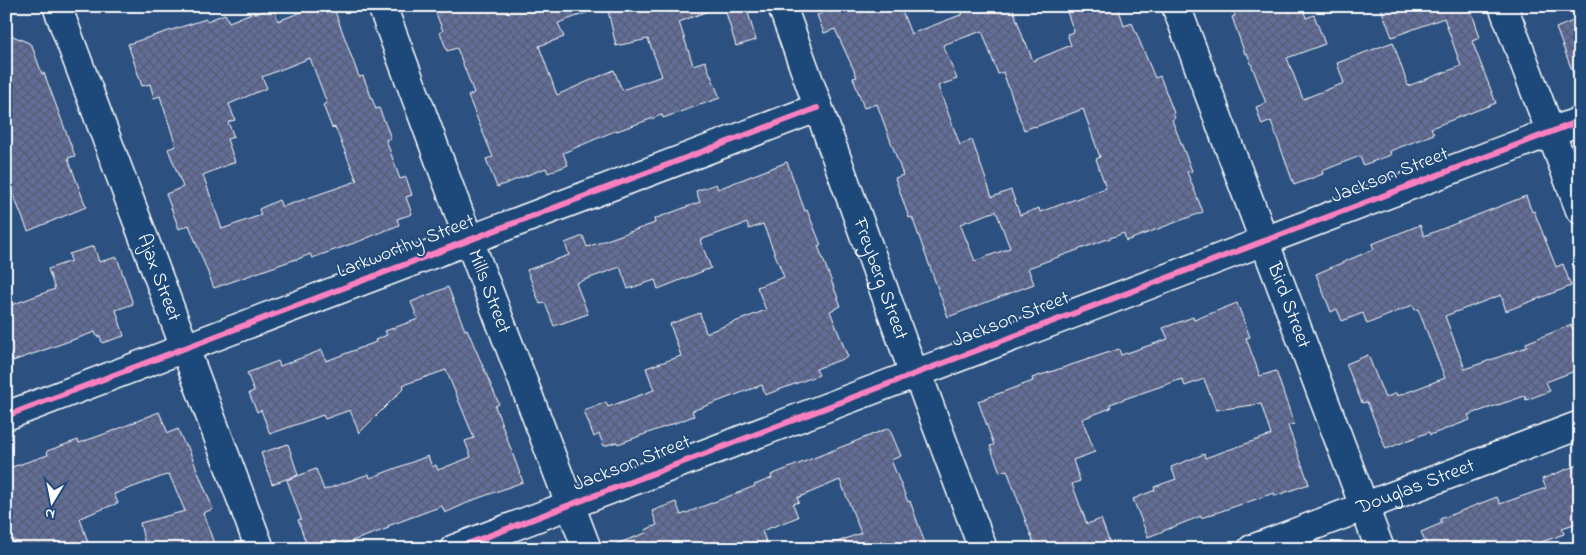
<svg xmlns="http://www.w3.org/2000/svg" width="1586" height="555" font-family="'Indie Flower',sans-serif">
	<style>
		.building { fill: url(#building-cross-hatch); stroke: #fff; fill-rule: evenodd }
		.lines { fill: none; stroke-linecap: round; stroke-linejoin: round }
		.street-casing { stroke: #fff; stroke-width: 31 }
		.street { stroke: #1f4a7a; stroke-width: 28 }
		.cycleway-casing { stroke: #1f4a7a; stroke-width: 9 }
		.cycleway { stroke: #ff80c0; stroke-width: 6 }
		.labels { text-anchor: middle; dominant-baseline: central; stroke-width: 4; stroke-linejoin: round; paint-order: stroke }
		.street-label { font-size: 20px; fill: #fff; stroke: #1f4a7a }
	</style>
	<defs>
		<pattern id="building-cross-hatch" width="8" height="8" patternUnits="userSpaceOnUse" patternTransform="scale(1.25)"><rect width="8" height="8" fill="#626e9a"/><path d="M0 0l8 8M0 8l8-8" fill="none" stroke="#565b6f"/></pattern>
	</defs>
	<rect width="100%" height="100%" fill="#2c5180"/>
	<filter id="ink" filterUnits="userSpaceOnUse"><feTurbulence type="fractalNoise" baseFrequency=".02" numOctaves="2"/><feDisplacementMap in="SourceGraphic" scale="10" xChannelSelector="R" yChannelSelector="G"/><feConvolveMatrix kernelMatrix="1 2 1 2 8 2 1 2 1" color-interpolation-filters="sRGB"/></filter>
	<g filter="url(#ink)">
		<g class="building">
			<path d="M317,6H333L359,77L363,76L376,109L379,108L391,138L386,140L400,179L406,177L412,195L406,197L412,214L397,219L399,225L360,241L312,258L310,254L296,260V259L214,288L189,225L179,229L166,194L183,187L168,149L176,146L160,96L154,98L150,84L142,86L128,44L206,19L207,21L225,14L229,22L254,12L255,14L273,7L278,21ZM310,58L327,103L323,105L332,128L335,127L357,181L282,207L279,200L259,209L261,215L222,229L203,175L235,162L227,139L234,137L228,122L235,120L229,104L267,88L262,77Z"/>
			<polygon points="446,6 597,6 597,9 558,23 564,37 539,46 557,95 614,70 622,90 662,76 648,39 616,46 607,6 715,6 716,8 679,22 693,65 705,61 720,98 663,118 662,115 617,131 617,130 563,153 568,165 548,173 546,168 497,187 486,159 493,157 468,96 474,93 457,48 447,51 440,32 443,31 435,11"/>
			<polygon points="724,6 746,6 756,40 736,46"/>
			<path d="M838,6H900L911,34L963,14L960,6H1012L1025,43H1026L1033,61L1071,45L1067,34L1074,32L1065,6H1118L1124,26L1132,23L1155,78L1160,76L1174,113L1173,114L1175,118L1172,120L1192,171L1187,172L1203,212L1126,241L1124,233L1028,268L1034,284L948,317L912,217L909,218L895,178L903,175L877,104L864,108L853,78L857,77L835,29L824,33L817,15ZM982,31L998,74L1003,72L1024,130L1035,126V127L1083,109L1100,157L1096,159L1106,188L1040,212L1039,208L1020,215L1011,190L992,197L972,140L960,145L938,86L957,79L943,45ZM996,211L1010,248L975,261L960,224Z"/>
			<polygon points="1232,6 1302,6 1306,18 1314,15 1325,44 1287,58 1303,99 1344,83 1337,63 1393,42 1408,86 1461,66 1444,18 1392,37 1380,6 1470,6 1480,38 1472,41 1496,103 1431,128 1434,134 1390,151 1391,155 1363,165 1360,156 1322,171 1323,174 1294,185 1271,121 1262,125 1256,107 1266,103 1247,53 1245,54 1232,17 1235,16"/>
			<polygon points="1580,18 1580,86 1578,86 1556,28"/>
			<polygon points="6,33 29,43 32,46 42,74 44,73 75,156 68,158 86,207 28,231 6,177"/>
			<polygon points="787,162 805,211 807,210 821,245 818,246 841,306 830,311 848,357 816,369 819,375 765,395 762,385 692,411 694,416 618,444 617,442 604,446 599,434 594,437 584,411 606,402 608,407 654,390 646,368 681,356 670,324 700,313 706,333 766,310 757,287 784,277 763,224 749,229 747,223 700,240 711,268 658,289 655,280 628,289 620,267 576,283 588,314 554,326 545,303 540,304 527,270 569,255 565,243 583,236 587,247 655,223 654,219 700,202 696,191 716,184 718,189"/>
			<polygon points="1526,196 1532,212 1534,211 1556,267 1563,264 1571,286 1506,311 1501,295 1445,316 1465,369 1527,347 1526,343 1571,325 1580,346 1580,369 1546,382 1550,391 1526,400 1525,396 1468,415 1470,420 1430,435 1429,432 1386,449 1367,402 1362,403 1346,364 1368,355 1385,398 1396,393 1397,396 1445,378 1418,309 1415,310 1413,305 1367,324 1363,313 1342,321 1337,309 1331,312 1316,274 1374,249 1372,244 1420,225 1424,236"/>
			<polygon points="94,246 99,262 117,257 133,304 116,310 124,336 102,343 100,336 97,337 95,332 13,361 6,343 6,307 55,289 48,269 71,261 69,254"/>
			<polygon points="448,287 465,330 467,329 499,404 495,406 523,482 476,499 445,513 442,506 388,526 389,528 338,546 336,541 315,549 308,549 298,520 301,519 287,480 316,469 324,490 369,474 370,478 428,456 432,467 436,465 438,470 471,457 465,441 474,438 446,370 403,385 404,388 359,433 350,410 325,419 323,415 270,434 261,410 257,412 249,393 254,391 247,373 278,361 280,366 322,350 326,361 376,342 375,340 387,335 385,331 418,319 411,302"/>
			<polygon points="1237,303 1250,337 1246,338 1260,376 1276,371 1294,424 1288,426 1309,484 1275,496 1274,493 1201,518 1201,516 1148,537 1133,499 1155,490 1154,487 1176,479 1171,467 1204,454 1205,458 1271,435 1261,404 1216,410 1204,379 1185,386 1182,379 1110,404 1111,408 1082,419 1095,452 1073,460 1080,481 1072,484 1087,524 1101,519 1112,549 1036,549 1007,470 1000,472 990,446 994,445 978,401 1033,381 1032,378 1119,349 1121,355 1168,339 1163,328 1193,317 1194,320"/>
			<polygon points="159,412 168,433 178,429 185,446 187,445 213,509 203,513 216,549 146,549 140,523 185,511 169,474 114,494 118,503 80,518 90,549 14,549 13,539 6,542 6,469 48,455 47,451 78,440 79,443 113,431"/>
			<polygon points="889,428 901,456 891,460 908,502 910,501 927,549 824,549 824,547 861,533 840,480 797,498 799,502 793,504 798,517 762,531 769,549 608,549 608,547 646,533 645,530 657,525 652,511 676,502 681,515 755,486 754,485 772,478 771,475"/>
			<polygon points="288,444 298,475 272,484 261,453"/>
			<polygon points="1580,464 1580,522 1562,528 1564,534 1525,548 1523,542 1505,549 1428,549 1421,532 1442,523 1440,519 1497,497 1500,504 1546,488 1542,479"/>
		</g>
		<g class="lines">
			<defs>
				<g id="street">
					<path id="s1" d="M57,6L260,549"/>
					<path id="s2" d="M382,6L469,240L587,549"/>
					<path id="s3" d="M782,6L909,360L922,386L983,549"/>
					<path id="s4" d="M1176,6L1380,549"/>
					<polyline points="1503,6 1580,210"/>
					<polyline points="6,416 817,108"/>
					<polyline points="454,549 1580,121"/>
					<path id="s5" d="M1252,549L1580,425"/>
				</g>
			</defs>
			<use href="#street" class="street-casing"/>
			<use href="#street" class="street"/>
			<defs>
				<g id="cycleway">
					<polyline points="6,416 817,108"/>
					<polyline points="454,549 1580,121"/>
				</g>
			</defs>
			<use href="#cycleway" class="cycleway-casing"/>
			<use href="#cycleway" class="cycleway"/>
		</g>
	</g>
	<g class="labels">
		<g class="street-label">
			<text transform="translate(1390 176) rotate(-21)">Jackson Street</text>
			<text transform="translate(406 247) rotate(-21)">Larkworthy Street</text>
			<text stroke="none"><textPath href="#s1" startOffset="290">Ajax Street</textPath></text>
			<text stroke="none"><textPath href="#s3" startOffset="290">Freyberg Street</textPath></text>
			<text stroke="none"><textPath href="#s2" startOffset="305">Mills Street</textPath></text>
			<text stroke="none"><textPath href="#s4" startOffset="320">Bird Street</textPath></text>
			<text transform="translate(1011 320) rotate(-21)">Jackson Street</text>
			<text transform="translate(632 464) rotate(-21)">Jackson Street</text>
			<text stroke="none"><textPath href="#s5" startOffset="175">Douglas Street</textPath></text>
		</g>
	</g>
	<rect width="1586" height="555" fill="none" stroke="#1f4a7a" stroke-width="25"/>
	<rect x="12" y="12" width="1561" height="530" fill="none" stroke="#fff" stroke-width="2" filter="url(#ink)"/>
	<g transform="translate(52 502) rotate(190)" stroke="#1f4a7a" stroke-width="4" paint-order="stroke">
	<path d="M0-4L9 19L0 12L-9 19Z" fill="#ffffff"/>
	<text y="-8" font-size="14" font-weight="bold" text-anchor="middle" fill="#ffffff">N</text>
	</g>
</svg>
